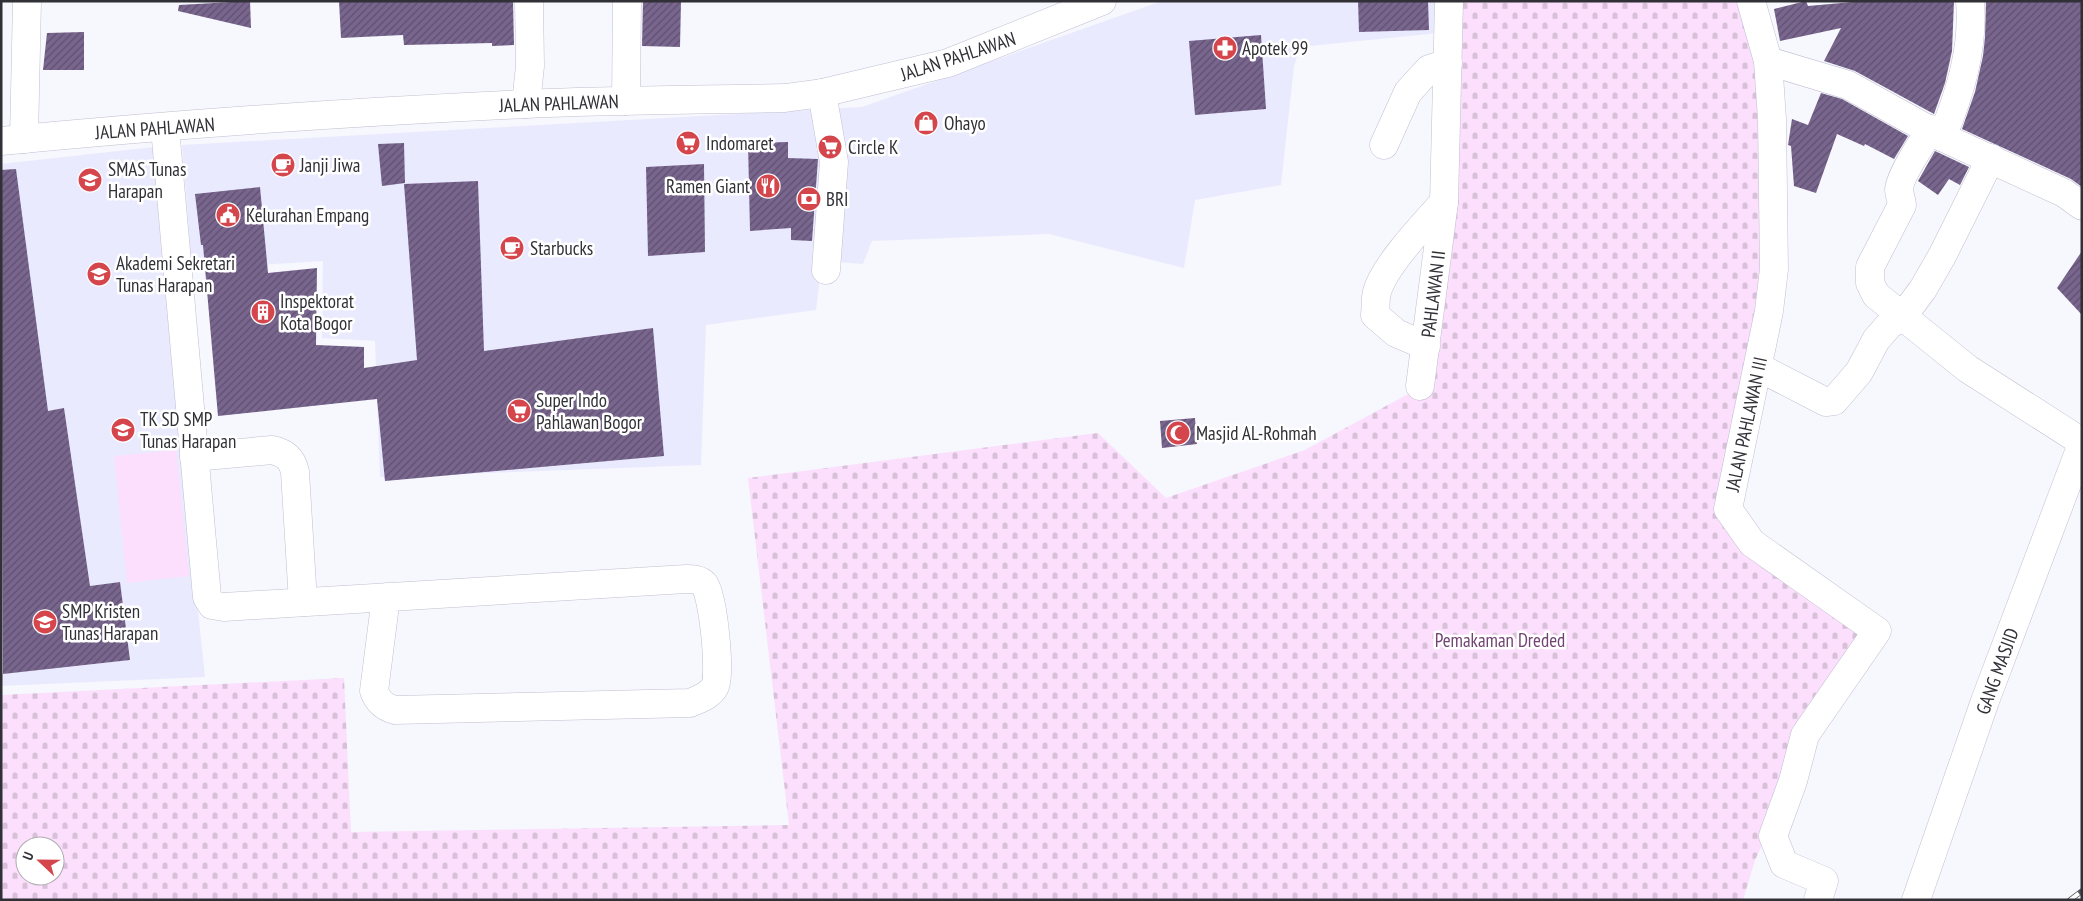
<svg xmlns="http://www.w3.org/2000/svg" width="2083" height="901" font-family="'PT Sans Narrow',sans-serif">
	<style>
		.built { fill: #eaeafe }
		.grass { fill: #fbdffc }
		.cemetery { fill: url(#cemetery-stones); fill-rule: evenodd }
		.building { fill: url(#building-hatch) }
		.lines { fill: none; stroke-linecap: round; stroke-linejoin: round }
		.minor-casing { stroke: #c0bfd1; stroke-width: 29 }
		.primary-casing { stroke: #c0bfd1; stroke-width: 29 }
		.minor { stroke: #fff; stroke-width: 28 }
		.primary { stroke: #fff; stroke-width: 28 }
		.rail-casing { stroke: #5a5960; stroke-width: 5.5 }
		.rail { stroke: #fff; stroke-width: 4; stroke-dasharray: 11; stroke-linecap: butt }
		.labels { text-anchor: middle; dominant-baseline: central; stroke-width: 5; stroke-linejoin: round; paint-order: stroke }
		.poi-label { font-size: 19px; fill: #313037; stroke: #fff; text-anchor: start }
		.street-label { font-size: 19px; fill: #313037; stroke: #fff }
		.park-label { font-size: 19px; fill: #724374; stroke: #fff }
	</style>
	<defs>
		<pattern id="cemetery-stones" width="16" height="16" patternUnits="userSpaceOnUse" patternTransform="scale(1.25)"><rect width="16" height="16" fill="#fbdffc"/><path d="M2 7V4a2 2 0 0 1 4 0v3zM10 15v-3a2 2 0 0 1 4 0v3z" fill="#d8c0d9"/></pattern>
		<pattern id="building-hatch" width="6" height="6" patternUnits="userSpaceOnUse" patternTransform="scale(1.25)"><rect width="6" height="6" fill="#79668e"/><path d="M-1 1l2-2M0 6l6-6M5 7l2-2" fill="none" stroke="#5e506e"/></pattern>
	</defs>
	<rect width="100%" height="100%" fill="#f7f7fe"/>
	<g class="built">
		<polygon points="1162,1 1438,1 1438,33 1300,47 1294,66 1281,185 1195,200 1184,268 1049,234 872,241 863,264 822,261 816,310 706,325 701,465 380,477 375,341 322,338 323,261 192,269 182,145 862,107"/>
		<polygon points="154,147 174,386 205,677 1,686 1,663 3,674 130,660 120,582 90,586 64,409 48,411 1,212 1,164"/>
	</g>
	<polygon class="grass" points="176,450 189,576 127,583 114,456"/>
	<path class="cemetery" d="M1459,1H1749L1776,126L1773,336L1729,511L1885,627L1810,745L1755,860L1743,900H1V695L344,678L351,832L789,825L748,478L1098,433L1166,498L1305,450L1410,393ZM25,846H55V876H25Z"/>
	<g class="building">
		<polygon points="250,1 251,28 178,11 179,5"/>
		<polygon points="339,1 513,1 514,45 492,46 492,43 404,45 403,35 341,38"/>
		<polygon points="643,1 681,1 680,47 642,46"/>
		<polygon points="1358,1 1428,1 1429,30 1359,32"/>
		<polygon points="1806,1 1808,6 1864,1 1954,1 1952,51 1945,83 1934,114 1855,71 1824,61 1841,28 1780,41 1774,9"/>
		<polygon points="1986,1 2082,1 2082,187 2071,179 1962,129 1975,92 1983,56 1985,37"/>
		<polygon points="84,32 84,70 43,70 47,33"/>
		<polygon points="1261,35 1266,109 1195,115 1189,41"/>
		<polygon points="1821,93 1842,99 1908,136 1894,159 1865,144 1864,146 1837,134 1816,193 1794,186 1791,146 1788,145 1792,119 1808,125"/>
		<polygon points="788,142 788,158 818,159 812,241 791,240 791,228 750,231 748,143"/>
		<polygon points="404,143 405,183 382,186 378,144"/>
		<polygon points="1935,151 1969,167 1960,185 1949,179 1938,195 1918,181"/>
		<polygon points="704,164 705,252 648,256 646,167"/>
		<polygon points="16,169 48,411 64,408 90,586 120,582 130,660 3,674 1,170"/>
		<polygon points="478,181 484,351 653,328 664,456 385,481 377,399 218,416 203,245 201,245 195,194 260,187 268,273 317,268 316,345 364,347 364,368 417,360 404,184"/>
		<polygon points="2082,251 2082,315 2057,288"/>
		<polygon points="1195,418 1197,444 1162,448 1160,421"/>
	</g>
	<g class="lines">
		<defs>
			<g id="minor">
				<polyline points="1751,1 1768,61 1772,119 1774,269 1769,311 1728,509 1752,543 1877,631 1805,735 1793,781 1773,836 1784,864 1824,881 1818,900"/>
				<polyline points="1768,61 1848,85 1942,137 2064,193 2082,206"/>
				<polyline points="822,93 834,162 826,270"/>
				<polyline points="626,101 627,1"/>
				<polyline points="526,104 530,66 529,1"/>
				<path d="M165,128L207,597L212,605L224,607L686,579C692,579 700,579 704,584C713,593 721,674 715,686C710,696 699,699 690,703L395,710C384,707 378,702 374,691L386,597"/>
				<path d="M1931,129C1923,141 1899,177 1899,190C1899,195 1902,200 1902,205L1870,267V283L1876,295L1968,369L2082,442"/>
				<path d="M1942,137C1960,94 1974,48 1970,1"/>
				<polyline points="24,139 27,1"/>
				<polyline points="1384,145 1408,92 1429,69 1448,63"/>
				<path d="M1426,346L1396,333L1375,315C1376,308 1375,299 1377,292C1384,266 1425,223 1444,202"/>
				<polyline points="1758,367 1826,402 1834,401 1859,372 1876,340 1889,325 1903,316 1923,289 1942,256 1991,158"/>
				<polyline points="1420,386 1444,202 1449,1"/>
				<path d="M194,457L272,450C285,453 292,458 295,472L303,602"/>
				<polyline points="1916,900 1985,701 2082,444"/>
			</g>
			<path id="primary" d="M1,141C175,124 350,112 525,104C611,100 698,100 785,98L822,93L948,63L1102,1"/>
		</defs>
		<use href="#minor" class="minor-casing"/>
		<use href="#primary" class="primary-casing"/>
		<use href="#minor" class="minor"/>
		<use href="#primary" class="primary"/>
		<defs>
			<polyline id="rail" points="2070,900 2082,891"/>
		</defs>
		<use href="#rail" class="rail-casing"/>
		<use href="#rail" class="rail"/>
	</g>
	<defs>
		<symbol id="pharmacy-disc" viewBox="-11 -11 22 22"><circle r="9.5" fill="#d5454c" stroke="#fff"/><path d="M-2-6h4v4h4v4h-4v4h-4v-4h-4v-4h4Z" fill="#fff"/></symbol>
		<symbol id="shop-disc" viewBox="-11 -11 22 22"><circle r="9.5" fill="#d5454c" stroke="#fff"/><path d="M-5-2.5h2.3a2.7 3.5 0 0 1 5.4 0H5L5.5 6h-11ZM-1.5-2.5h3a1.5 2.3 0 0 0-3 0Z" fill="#fff"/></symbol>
		<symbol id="supermarket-disc" viewBox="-11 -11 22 22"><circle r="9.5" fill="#d5454c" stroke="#fff"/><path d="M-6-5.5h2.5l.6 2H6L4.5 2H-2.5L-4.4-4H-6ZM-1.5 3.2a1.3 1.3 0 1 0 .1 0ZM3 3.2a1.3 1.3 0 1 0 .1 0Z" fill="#fff"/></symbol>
		<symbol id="cafe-disc" viewBox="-11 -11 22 22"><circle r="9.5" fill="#d5454c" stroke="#fff"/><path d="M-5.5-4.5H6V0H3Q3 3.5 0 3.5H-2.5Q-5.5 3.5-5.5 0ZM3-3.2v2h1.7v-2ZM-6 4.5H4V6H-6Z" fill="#fff"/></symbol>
		<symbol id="school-disc" viewBox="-11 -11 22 22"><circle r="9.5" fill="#d5454c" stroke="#fff"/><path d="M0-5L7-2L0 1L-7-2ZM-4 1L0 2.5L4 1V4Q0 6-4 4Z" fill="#fff"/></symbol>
		<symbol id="restaurant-disc" viewBox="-11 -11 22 22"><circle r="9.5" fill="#d5454c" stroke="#fff"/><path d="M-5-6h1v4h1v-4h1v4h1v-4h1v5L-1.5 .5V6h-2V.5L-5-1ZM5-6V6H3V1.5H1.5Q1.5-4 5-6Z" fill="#fff"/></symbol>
		<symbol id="bank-disc" viewBox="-11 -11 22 22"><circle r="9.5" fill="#d5454c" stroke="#fff"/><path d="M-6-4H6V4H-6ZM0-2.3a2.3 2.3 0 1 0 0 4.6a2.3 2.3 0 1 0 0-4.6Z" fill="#fff"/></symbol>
		<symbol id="civic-disc" viewBox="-11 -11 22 22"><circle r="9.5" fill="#d5454c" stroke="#fff"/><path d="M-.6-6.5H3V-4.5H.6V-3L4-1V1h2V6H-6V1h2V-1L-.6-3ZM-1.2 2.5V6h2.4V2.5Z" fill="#fff"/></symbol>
		<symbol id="building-disc" viewBox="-11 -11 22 22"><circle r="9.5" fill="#d5454c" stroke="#fff"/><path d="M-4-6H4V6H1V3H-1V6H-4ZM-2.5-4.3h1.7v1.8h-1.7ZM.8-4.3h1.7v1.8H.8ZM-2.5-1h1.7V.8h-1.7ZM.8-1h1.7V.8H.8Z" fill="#fff"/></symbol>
		<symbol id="mosque-disc" viewBox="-11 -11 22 22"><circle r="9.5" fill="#d5454c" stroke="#fff"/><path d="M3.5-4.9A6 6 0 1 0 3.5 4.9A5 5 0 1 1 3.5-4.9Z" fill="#fff"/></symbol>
	</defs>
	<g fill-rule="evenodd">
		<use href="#pharmacy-disc" x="1211" y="34" width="28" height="28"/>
		<use href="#shop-disc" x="912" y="109" width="28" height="28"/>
		<use href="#supermarket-disc" x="674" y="129" width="28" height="28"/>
		<use href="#supermarket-disc" x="816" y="133" width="28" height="28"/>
		<use href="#cafe-disc" x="269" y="151" width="28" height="28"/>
		<use href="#school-disc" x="76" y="166" width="28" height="28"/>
		<use href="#restaurant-disc" x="754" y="172" width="28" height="28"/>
		<use href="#bank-disc" x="795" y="185" width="28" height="28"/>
		<use href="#civic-disc" x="214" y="201" width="28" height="28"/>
		<use href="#cafe-disc" x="498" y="234" width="28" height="28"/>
		<use href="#school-disc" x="85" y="260" width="28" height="28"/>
		<use href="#building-disc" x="249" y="298" width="28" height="28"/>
		<use href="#supermarket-disc" x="505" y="397" width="28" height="28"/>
		<use href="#school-disc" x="109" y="416" width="28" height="28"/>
		<use href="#mosque-disc" x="1164" y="419" width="28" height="28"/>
		<use href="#school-disc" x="31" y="608" width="28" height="28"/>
	</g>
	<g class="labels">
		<g class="poi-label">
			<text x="1242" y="48">Apotek 99</text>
			<text x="944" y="123">Ohayo</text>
			<text x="706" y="143">Indomaret</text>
			<text x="848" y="147">Circle K</text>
			<text x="300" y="165">Janji Jiwa</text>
			<text x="108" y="169">SMAS Tunas<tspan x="108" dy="22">Harapan</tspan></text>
			<text x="750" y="186" text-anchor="end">Ramen Giant</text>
			<text x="826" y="199">BRI</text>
			<text x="246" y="215">Kelurahan Empang</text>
			<text x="530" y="248">Starbucks</text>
			<text x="116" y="263">Akademi Sekretari<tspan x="116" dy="22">Tunas Harapan</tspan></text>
			<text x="280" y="301">Inspektorat<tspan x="280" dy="22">Kota Bogor</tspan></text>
			<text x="536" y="400">Super Indo<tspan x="536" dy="22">Pahlawan Bogor</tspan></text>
			<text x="140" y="419">TK SD SMP<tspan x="140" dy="22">Tunas Harapan</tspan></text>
			<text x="1196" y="433">Masjid AL-Rohmah</text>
			<text x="62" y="611">SMP Kristen<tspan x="62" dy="22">Tunas Harapan</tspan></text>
		</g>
		<g class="street-label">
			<text transform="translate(958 56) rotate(-18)">JALAN PAHLAWAN</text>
			<text transform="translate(559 103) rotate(-2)">JALAN PAHLAWAN</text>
			<text transform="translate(155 128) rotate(-4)">JALAN PAHLAWAN</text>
			<text transform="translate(1433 294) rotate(-83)">PAHLAWAN II</text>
			<text transform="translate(1746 424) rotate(-78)">JALAN PAHLAWAN III</text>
			<text transform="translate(1997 671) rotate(-70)">GANG MASJID</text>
		</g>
		<g class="park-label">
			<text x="1500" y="640">Pemakaman Dreded</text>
		</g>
	</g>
	<rect width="2083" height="901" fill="none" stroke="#313037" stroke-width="5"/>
	<g transform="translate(40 861) rotate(292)"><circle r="24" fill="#ffffff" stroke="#adacaf"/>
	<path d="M0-4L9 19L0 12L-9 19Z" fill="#d5454c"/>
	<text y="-8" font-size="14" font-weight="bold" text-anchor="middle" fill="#313037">U</text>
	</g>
</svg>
